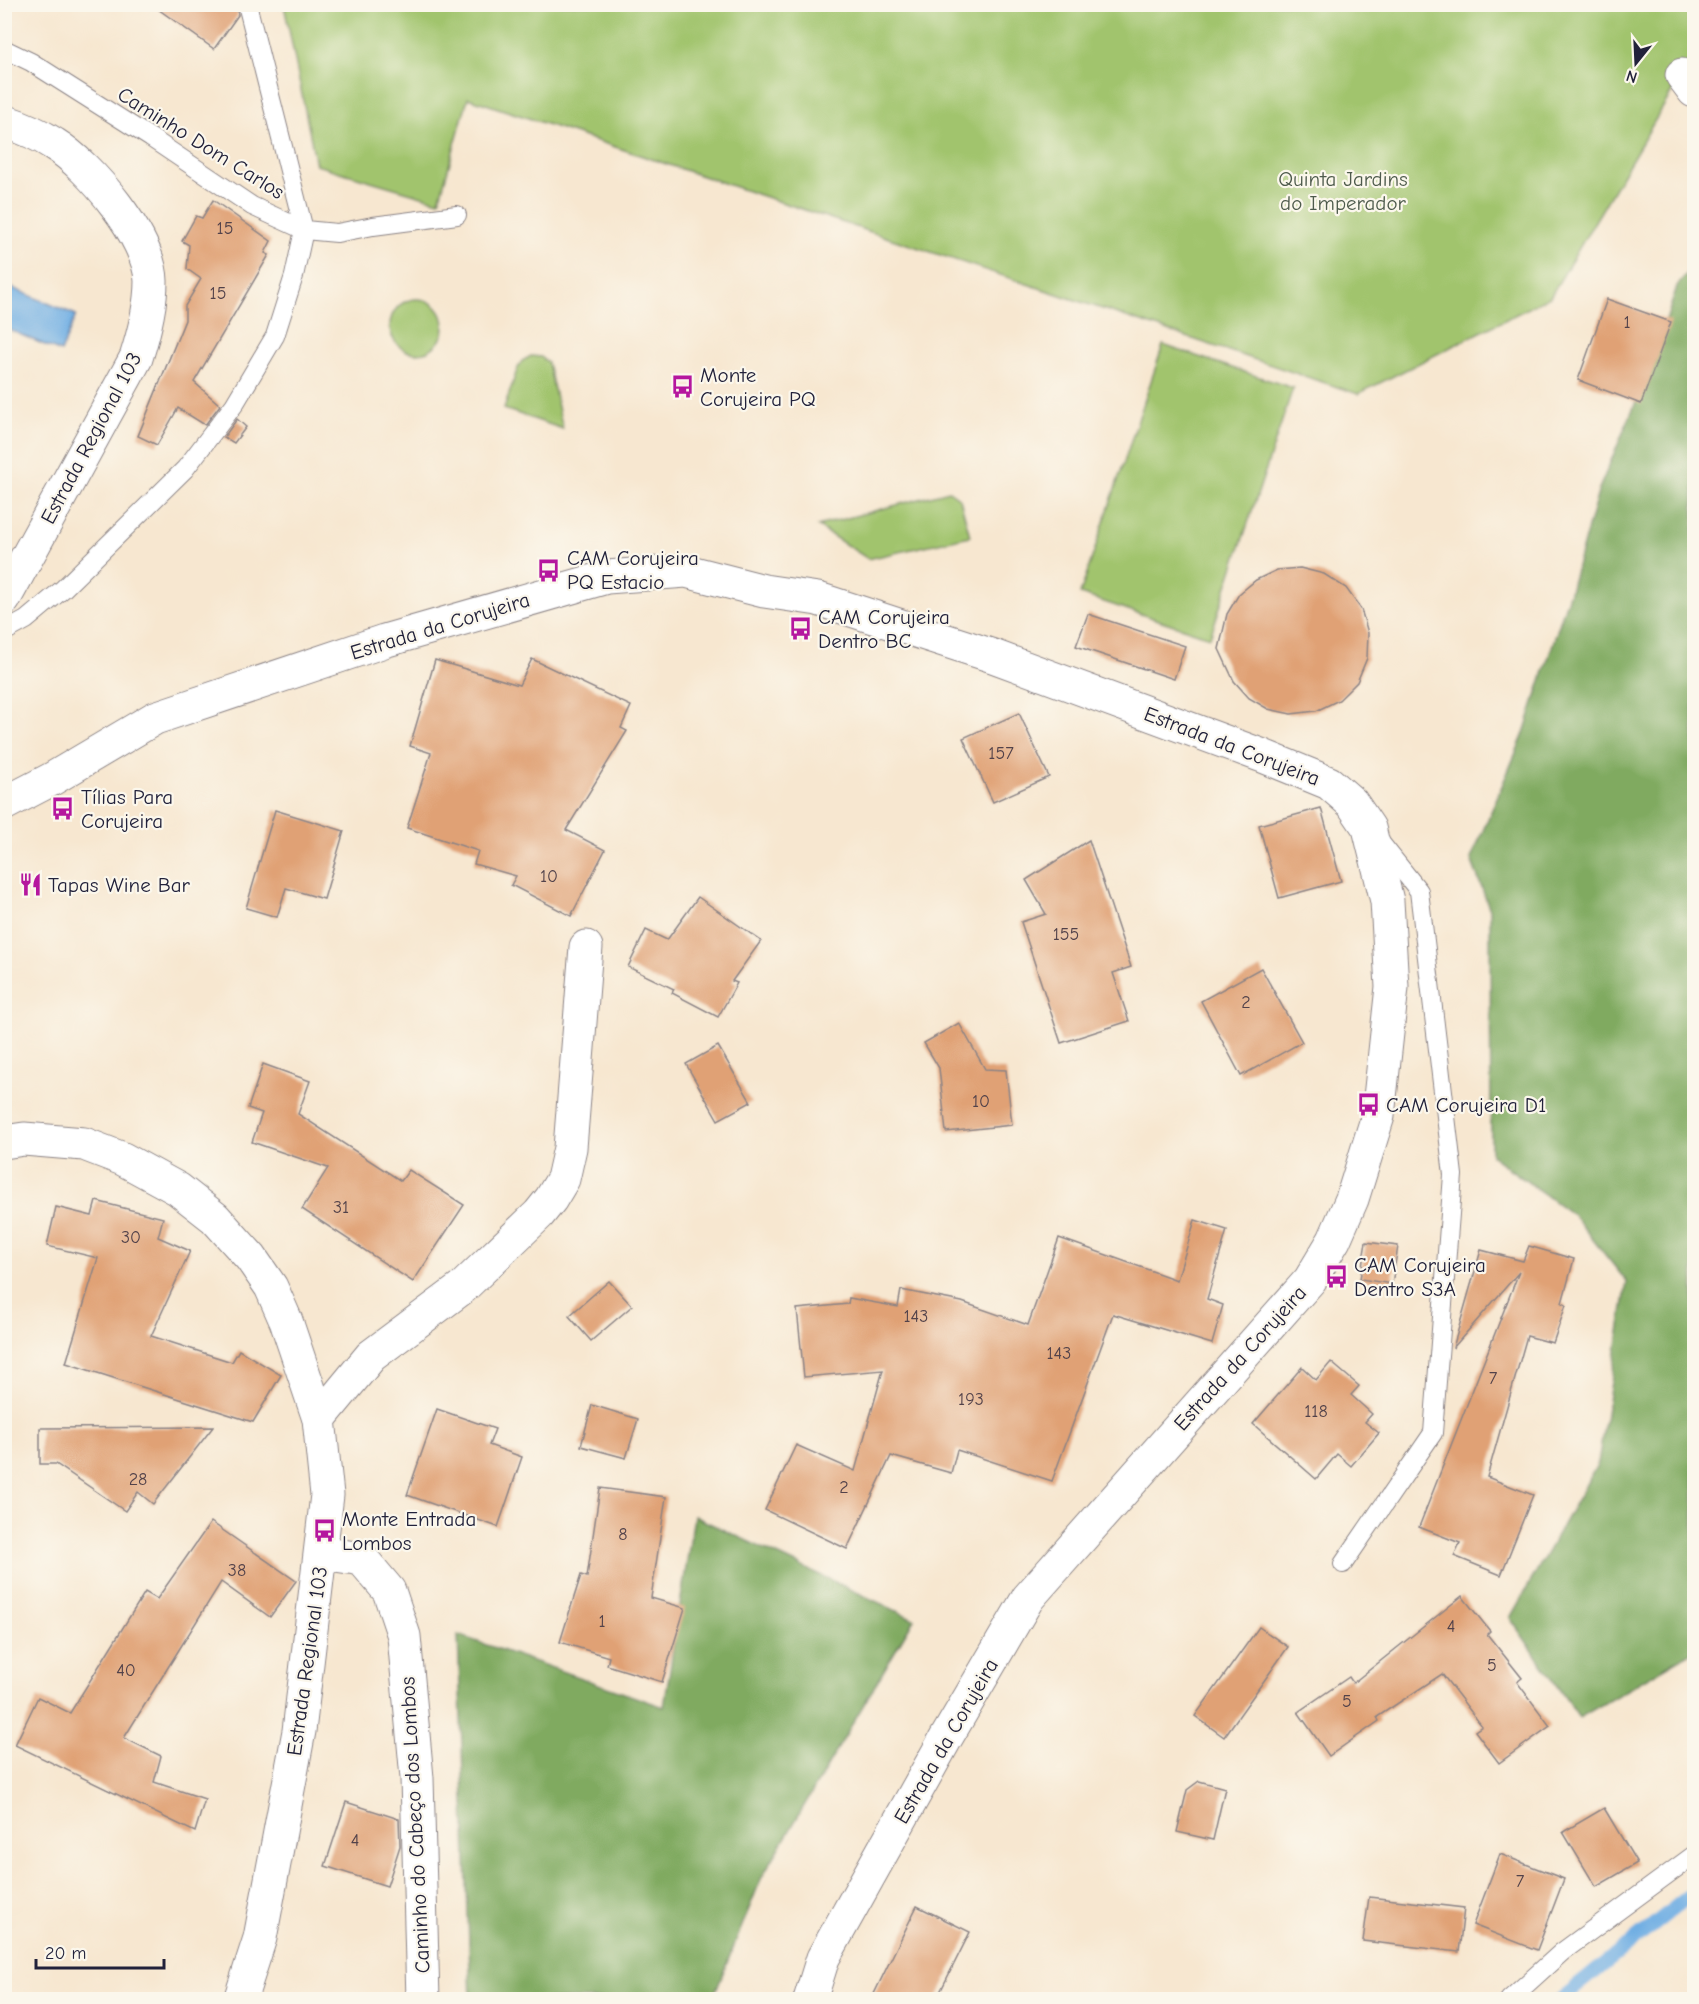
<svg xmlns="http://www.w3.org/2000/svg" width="1699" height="2004" font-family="'Comic Neue',sans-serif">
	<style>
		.green { fill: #a1c46d; stroke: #627354; stroke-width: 1.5 }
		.forest { fill: #80aa60; stroke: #51664e; stroke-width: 1.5 }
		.water { fill: #70aee3; stroke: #49688f; stroke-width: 1.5 }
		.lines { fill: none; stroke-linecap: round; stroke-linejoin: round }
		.stream { stroke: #70aee3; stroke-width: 14 }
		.building { fill: #e0a175 }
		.service-casing { stroke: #8c8486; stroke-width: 20 }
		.minor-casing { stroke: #8c8486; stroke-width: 35 }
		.secondary-casing { stroke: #8c8486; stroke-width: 35 }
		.service { stroke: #fff; stroke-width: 18 }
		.minor { stroke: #fff; stroke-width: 33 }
		.secondary { stroke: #fff; stroke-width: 33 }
		.labels { text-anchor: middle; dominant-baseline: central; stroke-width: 4.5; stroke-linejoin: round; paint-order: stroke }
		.number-label { font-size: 18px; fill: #52424a }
		.street-label { font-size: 21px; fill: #22223b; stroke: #fbf7ec }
		.park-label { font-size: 21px; fill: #4e5b4c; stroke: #fbf7ec }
		.poi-label { font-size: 21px; fill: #22223b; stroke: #fbf7ec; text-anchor: start }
	</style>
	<rect width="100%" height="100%" fill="#fbf7ec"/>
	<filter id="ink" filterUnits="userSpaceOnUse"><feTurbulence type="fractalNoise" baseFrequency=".0167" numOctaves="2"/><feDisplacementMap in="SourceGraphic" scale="12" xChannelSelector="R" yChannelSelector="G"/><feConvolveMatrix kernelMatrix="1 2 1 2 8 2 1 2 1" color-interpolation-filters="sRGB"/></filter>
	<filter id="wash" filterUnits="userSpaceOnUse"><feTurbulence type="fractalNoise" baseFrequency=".008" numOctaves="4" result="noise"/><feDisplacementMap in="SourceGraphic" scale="24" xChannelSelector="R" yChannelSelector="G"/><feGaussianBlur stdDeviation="1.35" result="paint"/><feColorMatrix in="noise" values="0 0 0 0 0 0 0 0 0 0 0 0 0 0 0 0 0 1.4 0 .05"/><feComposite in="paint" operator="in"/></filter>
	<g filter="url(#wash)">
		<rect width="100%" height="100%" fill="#f7e7d0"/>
		<g class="green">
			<polygon points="1694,4 1694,59 1682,75 1550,297 1358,394 468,98 439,201 316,165 284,5"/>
			<circle cx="417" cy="326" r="27"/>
			<polygon points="1163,345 1293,388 1210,637 1080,594"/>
			<polygon points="531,356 541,357 548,363 563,429 504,409 517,370 522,361"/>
			<polygon points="949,491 960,499 970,536 868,559 817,526"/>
		</g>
		<g class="forest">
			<polygon points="1694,264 1694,1641 1691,1652 1579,1718 1510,1618 1598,1463 1627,1282 1574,1216 1491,1155 1490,910 1471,859 1523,736 1570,591 1599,489 1653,362 1677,286"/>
			<polygon points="694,1516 914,1619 761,1879 712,2000 471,1999 458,1635 664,1707"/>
		</g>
		<polygon class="water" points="5,285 76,315 61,352 5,328"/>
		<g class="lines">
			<polyline class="stream" points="1560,2000 1694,1892"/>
		</g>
		<g id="blocks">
			<g class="building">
				<polygon points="151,4 236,4 238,15 214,49"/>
				<polygon points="213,200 271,241 265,253 269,255 194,382 220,405 205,425 178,408 157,445 138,436 185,320 185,306 201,279 187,269 189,245 182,241 196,216 202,218"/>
				<polygon points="1607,299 1671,322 1641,404 1578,380"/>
				<polygon points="237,419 246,427 234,443 224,437"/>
				<polygon points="1300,568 1324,574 1346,588 1361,609 1368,633 1367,658 1357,682 1339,700 1316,711 1291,714 1268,709 1249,698 1234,681 1219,649 1227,614 1239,594 1256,580 1277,570"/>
				<polygon points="1088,614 1185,646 1174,679 1076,646"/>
				<polygon points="532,659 631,706 621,728 627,731 566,830 605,850 571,916 511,885 516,876 474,864 478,851 407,828 431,753 410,746 435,660 519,685"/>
				<polygon points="1019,713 1049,777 993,802 963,738"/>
				<polygon points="1321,808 1341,881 1279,898 1259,825"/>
				<polygon points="275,810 344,831 324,899 286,888 277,917 246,908"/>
				<polygon points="1089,840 1131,967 1113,973 1129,1021 1061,1043 1021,922 1046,914 1026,880"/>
				<polygon points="698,897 761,941 732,981 737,983 718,1017 672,993 674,989 628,967 646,930 667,940"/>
				<polygon points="1261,968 1302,1042 1241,1076 1201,1001"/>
				<polygon points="959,1023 985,1069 1006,1070 1012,1125 946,1132 939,1068 924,1043"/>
				<polygon points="718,1046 751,1102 718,1120 686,1064"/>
				<polygon points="263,1064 310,1081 298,1114 401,1181 409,1170 464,1205 413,1282 302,1209 328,1168 252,1142 262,1113 248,1108"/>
				<polygon points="96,1201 163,1218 158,1237 190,1251 151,1336 232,1362 239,1350 281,1375 253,1422 66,1363 98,1258 47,1246 56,1207 92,1216"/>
				<polygon points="1195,1220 1227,1230 1207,1299 1223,1305 1212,1344 1113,1314 1052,1481 957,1450 951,1473 891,1456 847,1549 765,1510 796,1445 855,1471 883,1370 804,1377 797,1309 848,1304 849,1298 898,1307 901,1290 962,1302 1028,1325 1059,1238 1177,1280"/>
				<polygon points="1366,1242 1398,1246 1392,1284 1360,1279"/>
				<polygon points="1529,1246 1574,1259 1562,1303 1566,1305 1553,1343 1527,1336 1487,1477 1533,1495 1501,1575 1454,1556 1460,1543 1419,1527 1519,1272 1453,1348 1481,1250 1523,1261"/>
				<polygon points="609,1281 632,1306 591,1341 569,1316"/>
				<polygon points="1331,1362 1359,1386 1351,1395 1372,1414 1365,1422 1379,1433 1351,1466 1337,1454 1316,1479 1253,1424 1302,1367 1316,1380"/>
				<polygon points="592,1405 638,1419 626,1458 581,1446"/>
				<polygon points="437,1409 495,1429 489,1445 522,1457 498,1527 407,1495"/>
				<polygon points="213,1427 153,1504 138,1492 125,1511 56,1464 40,1464 40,1428"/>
				<polygon points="600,1488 666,1497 651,1598 685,1608 662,1682 607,1665 609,1657 560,1642 581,1575 587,1577"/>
				<polygon points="211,1522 296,1581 270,1617 221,1582 124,1738 161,1756 154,1782 205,1799 195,1832 15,1745 38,1697 70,1713 145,1592 157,1599"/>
				<polygon points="1462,1596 1490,1631 1487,1634 1522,1678 1517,1682 1550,1726 1499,1763 1475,1731 1482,1726 1442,1674 1377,1717 1379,1721 1329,1756 1298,1712 1349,1677 1353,1683"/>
				<polygon points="1259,1627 1288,1647 1224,1737 1195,1716"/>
				<polygon points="1199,1781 1225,1788 1213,1840 1177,1832 1187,1790"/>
				<polygon points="346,1802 399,1819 400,1846 387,1886 325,1866"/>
				<polygon points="1604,1808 1637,1863 1596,1887 1563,1832"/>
				<polygon points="1500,1854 1564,1879 1537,1950 1473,1925"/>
				<polygon points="1369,1897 1464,1908 1459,1952 1363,1941"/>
				<polygon points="917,1906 970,1932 936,2000 871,2000"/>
			</g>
		</g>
	</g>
	<g filter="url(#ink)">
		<use href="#blocks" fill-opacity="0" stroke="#8c8486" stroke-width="1.5"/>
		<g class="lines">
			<defs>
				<g id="service">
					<polyline points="4,49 31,62 151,138 252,206 304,230 337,233 373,226 457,215"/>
					<polyline points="4,632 26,620 63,589 185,469 234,405 275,336 294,276 304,230 247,4"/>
					<polyline points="1343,1564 1433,1433 1453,1175 1419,891 1380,842"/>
					<polyline points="1509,2000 1562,1952 1694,1855"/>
				</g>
				<g id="minor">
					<polyline points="1682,75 1694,91"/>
					<polyline points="4,804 52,779 155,718 384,641 607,577 686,571 764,591 818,599 993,656 1263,756 1329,783 1352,803 1369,828 1387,901 1392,987 1378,1116 1352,1199 1334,1240 1310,1280 1028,1598 946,1738 823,1958 810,2000"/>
					<polyline points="319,1419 371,1356 462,1288 539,1214 551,1199 563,1179 570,1148 586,947"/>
					<polyline points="322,1553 362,1559 389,1591 404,1636 417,1778 423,2000"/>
				</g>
				<g id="secondary">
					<path d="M4,121C22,127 39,134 54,144C90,166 150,238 151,281C151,307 144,333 136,358L4,599"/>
					<polyline points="4,1142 24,1139 84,1144 123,1159 178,1189 215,1218 251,1258 271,1287 286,1321 319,1419 327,1495 299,1731 260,1938 240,2000"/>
				</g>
			</defs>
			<use href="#service" class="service-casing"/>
			<use href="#minor" class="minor-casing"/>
			<use href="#secondary" class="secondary-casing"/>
			<use href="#service" class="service"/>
			<use href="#minor" class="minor"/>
			<use href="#secondary" class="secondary"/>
		</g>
	</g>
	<defs>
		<symbol id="bus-bare" viewBox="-9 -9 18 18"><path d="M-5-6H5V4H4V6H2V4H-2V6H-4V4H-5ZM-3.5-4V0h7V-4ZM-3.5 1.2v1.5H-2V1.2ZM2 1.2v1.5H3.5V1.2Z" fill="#b5179e" stroke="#fbf7ec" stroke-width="2.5" paint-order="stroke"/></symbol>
		<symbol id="restaurant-bare" viewBox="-9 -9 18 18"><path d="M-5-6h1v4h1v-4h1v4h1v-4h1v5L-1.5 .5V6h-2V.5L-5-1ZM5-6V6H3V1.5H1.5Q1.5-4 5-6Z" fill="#b5179e" stroke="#fbf7ec" stroke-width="2.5" paint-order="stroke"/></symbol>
	</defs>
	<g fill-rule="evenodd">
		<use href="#bus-bare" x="666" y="370" width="33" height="33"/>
		<use href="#bus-bare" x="532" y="554" width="33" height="33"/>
		<use href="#bus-bare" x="784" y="612" width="33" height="33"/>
		<use href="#bus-bare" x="46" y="792" width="33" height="33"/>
		<use href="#restaurant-bare" x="14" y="868" width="33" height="33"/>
		<use href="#bus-bare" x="1352" y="1088" width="33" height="33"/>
		<use href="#bus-bare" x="1320" y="1260" width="33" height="33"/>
		<use href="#bus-bare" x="308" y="1514" width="33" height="33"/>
	</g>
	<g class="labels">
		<g class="number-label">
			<text x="225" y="228">15</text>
			<text x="218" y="293">15</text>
			<text x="1627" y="322">1</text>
			<text x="1001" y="753">157</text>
			<text x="549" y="876">10</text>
			<text x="1066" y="934">155</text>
			<text x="1246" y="1002">2</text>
			<text x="981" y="1101">10</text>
			<text x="341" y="1207">31</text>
			<text x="131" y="1237">30</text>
			<text x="916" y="1316">143</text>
			<text x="1059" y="1353">143</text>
			<text x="1493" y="1378">7</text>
			<text x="971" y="1399">193</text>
			<text x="1316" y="1411">118</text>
			<text x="138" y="1479">28</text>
			<text x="844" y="1487">2</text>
			<text x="623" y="1534">8</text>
			<text x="237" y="1570">38</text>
			<text x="602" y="1621">1</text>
			<text x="1451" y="1626">4</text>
			<text x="1492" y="1665">5</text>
			<text x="126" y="1670">40</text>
			<text x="1347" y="1701">5</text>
			<text x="355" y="1840">4</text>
			<text x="1520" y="1881">7</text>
		</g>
		<g class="street-label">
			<text transform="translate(201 143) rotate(32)">Caminho Dom Carlos</text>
			<text transform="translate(91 438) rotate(-62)">Estrada Regional 103</text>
			<text transform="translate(440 626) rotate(-17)">Estrada da Corujeira</text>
			<text transform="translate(1232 746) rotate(21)">Estrada da Corujeira</text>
			<text transform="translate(1240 1358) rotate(-48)">Estrada da Corujeira</text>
			<text transform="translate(307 1661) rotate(-82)">Estrada Regional 103</text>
			<text transform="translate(946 1741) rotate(-60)">Estrada da Corujeira</text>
			<text transform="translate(415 1825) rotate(-93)">Caminho do Cabeço dos Lombos</text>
		</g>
		<g class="park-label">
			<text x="1343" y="179">Quinta Jardins<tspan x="1343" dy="24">do Imperador</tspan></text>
		</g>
		<g class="poi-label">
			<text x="700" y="375">Monte<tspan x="700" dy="24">Corujeira PQ</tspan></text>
			<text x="567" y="558">CAM Corujeira<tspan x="567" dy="24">PQ Estacio</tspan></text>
			<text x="818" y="617">CAM Corujeira<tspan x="818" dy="24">Dentro BC</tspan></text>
			<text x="81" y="797">Tílias Para<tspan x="81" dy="24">Corujeira</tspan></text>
			<text x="48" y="885">Tapas Wine Bar</text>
			<text x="1386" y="1105">CAM Corujeira D1</text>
			<text x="1354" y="1265">CAM Corujeira<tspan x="1354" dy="24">Dentro S3A</tspan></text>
			<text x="342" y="1519">Monte Entrada<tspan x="342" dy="24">Lombos</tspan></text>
		</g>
	</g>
	<rect width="1699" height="2004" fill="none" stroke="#fbf7ec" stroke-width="24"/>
	<g transform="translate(1636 63) rotate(198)" stroke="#fbf7ec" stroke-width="4.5" paint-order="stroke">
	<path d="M0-4.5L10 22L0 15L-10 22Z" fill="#22223b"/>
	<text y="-9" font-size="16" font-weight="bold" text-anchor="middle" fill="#22223b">N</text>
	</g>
	<path d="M36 1959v9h128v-9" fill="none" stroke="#22223b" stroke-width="3"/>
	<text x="45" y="1959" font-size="18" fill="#22223b" stroke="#fbf7ec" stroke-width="4.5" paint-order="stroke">20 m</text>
</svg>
